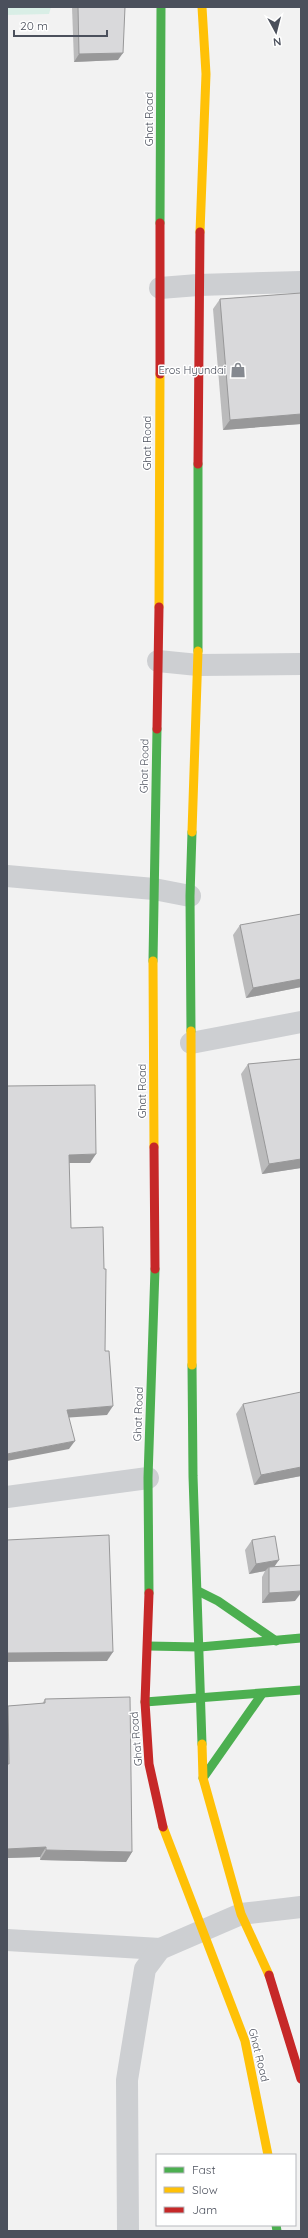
<svg xmlns="http://www.w3.org/2000/svg" width="308" height="2238" font-family="Quicksand,sans-serif">
	<style>
		.green { fill: #d9eee6 }
		.lines { fill: none; stroke-linecap: round; stroke-linejoin: round }
		.street { stroke: #cdcfd2; stroke-width: 22 }
		.fast { stroke: #4caf50; stroke-width: 9 }
		.slow { stroke: #ffc107; stroke-width: 9 }
		.jam { stroke: #c62828; stroke-width: 9 }
		.wall { fill: #bbbbbc }
		.shaded-wall { fill: #989899 }
		.building { fill: #d9d9db; stroke: #989899 }
		.labels { text-anchor: middle; dominant-baseline: central; stroke-width: 3; stroke-linejoin: round; paint-order: stroke }
		.street-label { font-size: 11px; fill: #4b505c; stroke: #fff }
		.poi-label { font-size: 11px; fill: #4b505c; stroke: #fff; text-anchor: end }
	</style>
	<rect width="100%" height="100%" fill="#f2f2f2"/>
	<polygon class="green" points="7,7 51,7 49,14 7,15"/>
	<g class="lines">
		<g class="street">
			<polyline points="160,288 198,285 301,282"/>
			<polyline points="158,661 198,665 301,664"/>
			<polyline points="7,876 154,889 190,896"/>
			<polyline points="191,1043 301,1022"/>
			<polyline points="7,1497 148,1478"/>
			<polyline points="7,1940 160,1949"/>
			<polyline points="128,2231 127,2080 145,1969 160,1949 241,1914 301,1907"/>
		</g>
		<g class="fast">
			<polyline points="160,223 161,7"/>
			<polyline points="198,464 198,651"/>
			<polyline points="153,961 157,729"/>
			<polyline points="191,1031 190,896 192,832"/>
			<polyline points="192,1365 193,1476 202,1744"/>
			<polyline points="198,1591 218,1601 276,1641"/>
			<polyline points="149,1593 148,1478 155,1269"/>
			<polyline points="148,1646 200,1647 301,1638"/>
			<polyline points="145,1702 301,1690"/>
			<polyline points="203,1778 262,1694"/>
			<polyline points="276,2225 277,2231"/>
		</g>
		<g class="slow">
			<polyline points="200,232 206,74 202,7"/>
			<polyline points="159,607 160,374"/>
			<polyline points="192,832 198,651"/>
			<polyline points="153,961 154,1147"/>
			<polyline points="191,1031 192,1365"/>
			<polyline points="202,1744 203,1778 241,1914 269,1975"/>
			<polyline points="163,1827 245,2041 268,2155"/>
		</g>
		<g class="jam">
			<polyline points="160,374 160,223"/>
			<polyline points="198,464 200,232"/>
			<polyline points="157,729 159,607"/>
			<polyline points="154,1147 155,1269"/>
			<polyline points="149,1593 145,1702 149,1764 163,1827"/>
			<polyline points="269,1975 301,2079"/>
		</g>
	</g>
	<g class="wall">
		<polygon points="72,7 125,7 118,60 74,62"/>
		<polygon points="301,293 301,424 223,430 213,309 220,299"/>
		<polygon points="240,925 301,987 246,998 233,935"/>
		<polygon points="301,1059 301,1168 262,1174 241,1074 248,1064"/>
		<polygon points="243,1404 301,1476 254,1485 236,1414"/>
		<polygon points="252,1540 275,1567 295,1601 262,1603 262,1577 265,1571 249,1574 245,1550"/>
		<polygon points="45,1699 132,1852 126,1862 40,1860 40,1857 7,1858 7,1708 8,1706 42,1704"/>
	</g>
	<g class="shaded-wall">
		<polygon points="123,53 118,60 74,62 79,54"/>
		<polygon points="301,414 301,424 223,430 230,420"/>
		<polygon points="301,979 301,987 246,998 253,988"/>
		<polygon points="96,1154 90,1163 63,1163 69,1155"/>
		<polygon points="301,1159 301,1168 262,1174 269,1164"/>
		<polygon points="113,1406 107,1415 62,1418 67,1410"/>
		<polygon points="75,1441 69,1449 7,1461 7,1454"/>
		<polygon points="301,1467 301,1476 254,1485 261,1475"/>
		<polygon points="279,1560 272,1570 269,1567 265,1571 249,1574 256,1564"/>
		<polygon points="301,1591 301,1593 295,1601 262,1603 269,1593"/>
		<polygon points="113,1652 107,1661 7,1662 7,1653"/>
		<polygon points="46,1847 40,1857 7,1858 7,1849"/>
		<polygon points="46,1850 132,1852 126,1862 40,1860"/>
	</g>
	<g class="building">
		<polygon points="78,7 125,7 123,53 79,54"/>
		<polygon points="301,293 301,414 230,420 220,299"/>
		<polygon points="301,914 301,979 253,988 240,925"/>
		<polygon points="301,1059 301,1159 269,1164 248,1064"/>
		<polygon points="95,1085 96,1154 69,1155 71,1228 103,1227 104,1269 106,1269 105,1351 109,1351 113,1406 67,1410 75,1441 7,1454 7,1086"/>
		<polygon points="301,1392 301,1467 261,1475 243,1404"/>
		<polygon points="109,1535 113,1652 7,1653 7,1540"/>
		<polygon points="275,1536 279,1560 256,1564 252,1540"/>
		<polygon points="301,1565 301,1591 269,1593 269,1567"/>
		<polygon points="130,1697 132,1852 46,1850 46,1847 7,1849 7,1764 9,1764 8,1706 45,1703 45,1699"/>
	</g>
	<defs>
		<symbol id="shop-bare" viewBox="-9 -9 18 18"><path d="M-5-2.5h2.3a2.7 3.5 0 0 1 5.4 0H5L5.5 6h-11ZM-1.5-2.5h3a1.5 2.3 0 0 0-3 0Z" fill="#858990" stroke="#fff" stroke-width="2.5" paint-order="stroke"/></symbol>
	</defs>
	<g fill-rule="evenodd">
		<use href="#shop-bare" x="227" y="359" width="22" height="22"/>
	</g>
	<g class="labels">
		<g class="street-label">
			<text transform="translate(149 119) rotate(-90)">Ghat Road</text>
			<text transform="translate(147 443) rotate(-90)">Ghat Road</text>
			<text transform="translate(144 766) rotate(-89)">Ghat Road</text>
			<text transform="translate(142 1091) rotate(-90)">Ghat Road</text>
			<text transform="translate(138 1414) rotate(-88)">Ghat Road</text>
			<text transform="translate(136 1739) rotate(-95)">Ghat Road</text>
			<text transform="translate(259 2055) rotate(76)">Ghat Road</text>
		</g>
		<g class="poi-label">
			<text x="226" y="370">Eros Hyundai</text>
		</g>
	</g>
	<rect width="308" height="2238" fill="none" stroke="#4b505c" stroke-width="16"/>
	<rect x="156" y="2154" width="140" height="72" fill="#ffffff" stroke="#b7b9be"/>
	<rect x="164" y="2167" width="20" height="6" fill="#4caf50" stroke="#b7b9be"/>
	<text x="192" y="2174" font-size="12" fill="#4b505c">Fast</text>
	<rect x="164" y="2187" width="20" height="6" fill="#ffc107" stroke="#b7b9be"/>
	<text x="192" y="2194" font-size="12" fill="#4b505c">Slow</text>
	<rect x="164" y="2207" width="20" height="6" fill="#c62828" stroke="#b7b9be"/>
	<text x="192" y="2214" font-size="12" fill="#4b505c">Jam</text>
	<g transform="translate(276 32) rotate(173)" stroke="#ffffff" stroke-width="3" paint-order="stroke">
	<path d="M0-3L7 15L0 10L-7 15Z" fill="#4b505c"/>
	<text y="-6" font-size="11" font-weight="bold" text-anchor="middle" fill="#4b505c">N</text>
	</g>
	<path d="M14 30v6h93v-6" fill="none" stroke="#4b505c" stroke-width="2"/>
	<text x="20" y="30" font-size="12" fill="#4b505c" stroke="#ffffff" stroke-width="3" paint-order="stroke">20 m</text>
</svg>
